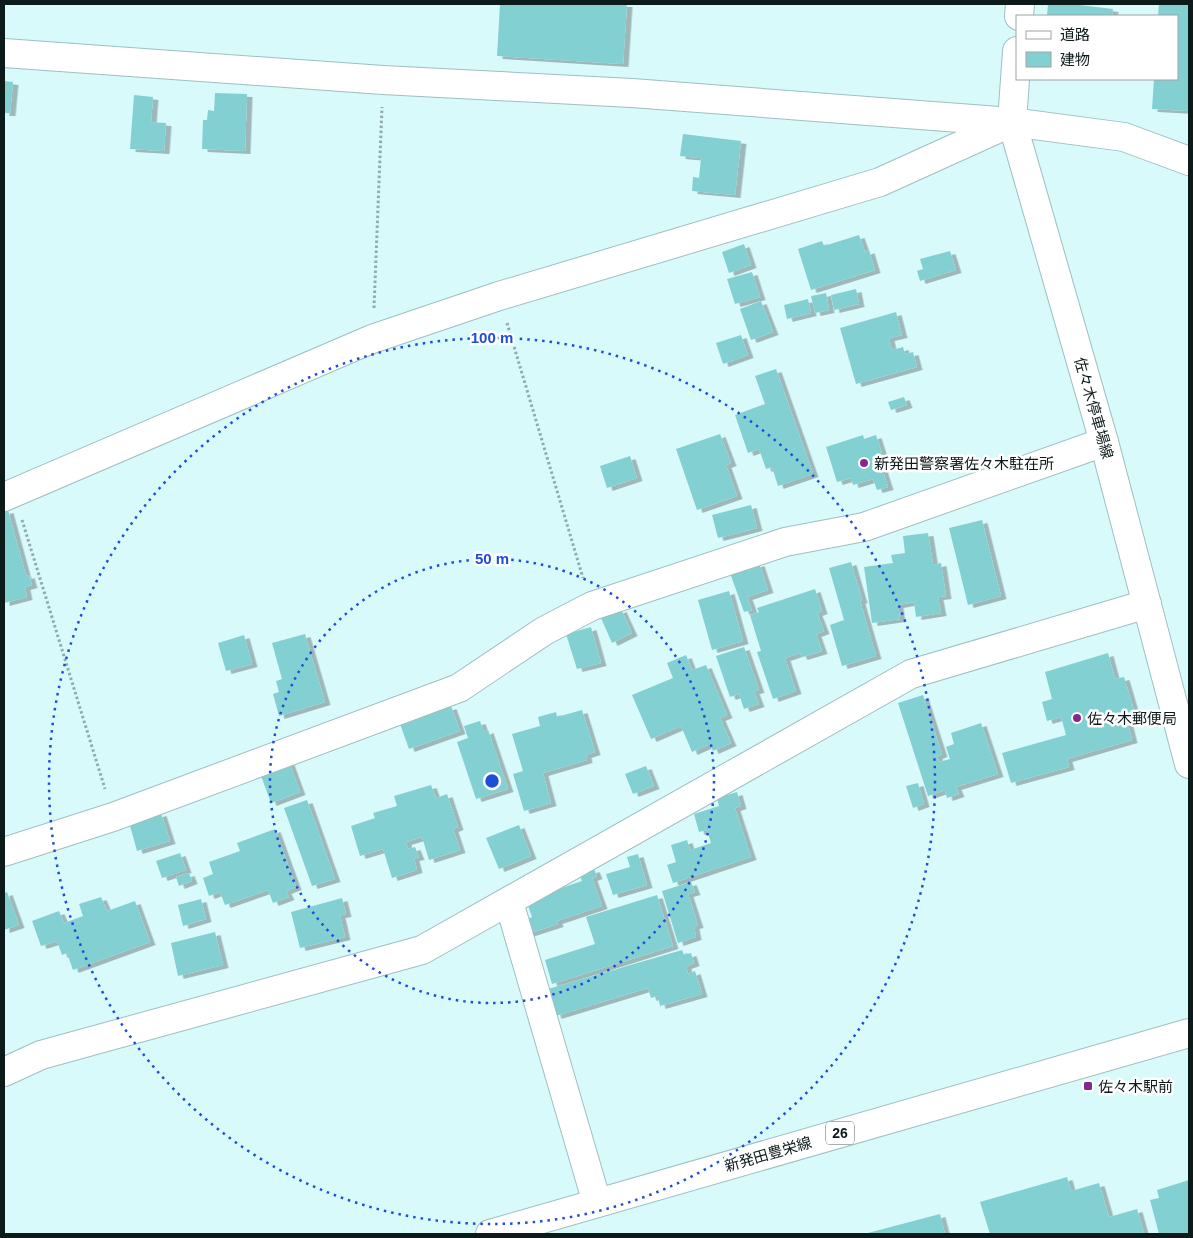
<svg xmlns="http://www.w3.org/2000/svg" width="1193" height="1238" font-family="Arial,'Noto Sans JP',sans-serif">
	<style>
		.building { fill: #83d0d2; filter: url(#shadow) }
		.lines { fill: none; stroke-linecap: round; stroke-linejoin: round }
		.minor-casing { stroke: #9fbfc0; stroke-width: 30 }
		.major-casing { stroke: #9fbfc0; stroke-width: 30 }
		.path { stroke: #91abac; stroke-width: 3; stroke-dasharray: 2.5 2.5; stroke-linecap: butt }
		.minor { stroke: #fff; stroke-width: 28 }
		.major { stroke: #fff; stroke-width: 28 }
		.ring { fill: none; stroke: #1d4ed8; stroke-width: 2.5; stroke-dasharray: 2.5 5 }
		.poi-dot { fill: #852792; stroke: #fff; stroke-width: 2 }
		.labels { text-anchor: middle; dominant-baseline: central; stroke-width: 5; stroke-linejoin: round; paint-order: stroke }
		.shield { fill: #fff; stroke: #565f5f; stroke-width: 1 }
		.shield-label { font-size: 14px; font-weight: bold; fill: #0d1a1a }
		.street-label { font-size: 15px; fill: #0d1a1a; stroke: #fff }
		.poi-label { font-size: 15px; fill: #0d1a1a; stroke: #fff; text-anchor: start }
		.centre { fill: #1d4ed8; stroke: #fff; stroke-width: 2.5 }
		.ring-label { font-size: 15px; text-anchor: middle; font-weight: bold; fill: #1d4ed8; stroke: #fff; stroke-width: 5; stroke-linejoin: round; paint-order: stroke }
	</style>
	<defs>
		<filter id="shadow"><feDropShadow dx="5.5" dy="3" stdDeviation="0" flood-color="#0004"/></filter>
	</defs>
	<rect width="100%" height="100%" fill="#d8fafb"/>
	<g class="building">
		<polygon points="500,4 627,4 623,64 497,56"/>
		<polygon points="1048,4 1071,4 1113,9 1112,16 1047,16"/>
		<polygon points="1159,4 1189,4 1189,111 1152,109 1154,79 1177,79 1177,16 1158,16"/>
		<polygon points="4,81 13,82 10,113 4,113"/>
		<polygon points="215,93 247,94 245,151 202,149 203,120 207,120 208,110 214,111"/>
		<polygon points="134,95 153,97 151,122 166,123 164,151 130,149"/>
		<polygon points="683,134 741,141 735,195 692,191 693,177 699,178 701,158 680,156"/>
		<polygon points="859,235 865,252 869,250 875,270 811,290 798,249 822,241 824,246"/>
		<polygon points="744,244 751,265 729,273 722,252"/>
		<polygon points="950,251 956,270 920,281 917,271 923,269 920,259"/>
		<polygon points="752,272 760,297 735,304 727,279"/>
		<polygon points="856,289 859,304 834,310 831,295"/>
		<polygon points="826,293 829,310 815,313 811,296"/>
		<polygon points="808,299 811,313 787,319 784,305"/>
		<polygon points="761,301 773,332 751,340 740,309"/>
		<polygon points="896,312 902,335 889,338 892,350 903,347 905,354 913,352 917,367 856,384 840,328"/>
		<polygon points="741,335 748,355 723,364 716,343"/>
		<polygon points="776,369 813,474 778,486 772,467 766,469 759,449 748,453 735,415 765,404 755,376"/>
		<polygon points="904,397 907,405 891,410 888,402"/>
		<polygon points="720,434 731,463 726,465 737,496 697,510 676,449"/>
		<polygon points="863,435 864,439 876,435 885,463 881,465 888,487 877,490 873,479 853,485 851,478 837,482 826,447"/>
		<polygon points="630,456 637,478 607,488 600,466"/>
		<polygon points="751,505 757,528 718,538 712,515"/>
		<polygon points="8,510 26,576 29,575 32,585 25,587 27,597 4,603 4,511"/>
		<polygon points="982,520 1001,596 968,605 949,528"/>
		<polygon points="928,533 933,565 941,563 946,596 938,597 941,613 916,617 914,602 898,605 900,619 872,623 864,567 893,563 891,555 905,553 903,536"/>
		<polygon points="851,562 862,600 860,601 876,656 842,666 830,625 844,620 829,568"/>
		<polygon points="759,563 768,590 747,597 752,610 744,612 730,573"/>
		<polygon points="815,589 822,611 817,613 824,631 816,634 822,651 802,657 800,653 785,658 796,691 773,699 757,652 761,651 750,615 759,612 757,608"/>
		<polygon points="729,591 743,641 712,650 698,600"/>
		<polygon points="621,609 632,633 612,643 601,618"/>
		<polygon points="591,627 601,663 577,669 566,634"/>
		<polygon points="305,634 325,702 279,716 273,694 279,692 276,681 282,679 272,643"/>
		<polygon points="244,635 252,664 226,671 218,643"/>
		<polygon points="744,647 759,690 754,691 759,704 744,709 739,694 730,697 716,656"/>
		<polygon points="1108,653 1115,679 1124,677 1136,718 1127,720 1132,740 1067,759 1069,767 1011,783 1002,753 1066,735 1061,717 1047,721 1042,702 1052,699 1045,672"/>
		<polygon points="686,655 692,670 706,665 727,715 720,718 731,743 713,751 710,744 692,752 681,726 651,739 632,695 673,678 667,663"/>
		<polygon points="923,695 942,754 937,756 939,762 950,759 946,747 954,744 951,733 981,723 998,774 956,787 959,794 947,798 945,790 928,796 898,703"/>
		<polygon points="451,706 460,731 409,749 400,724"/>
		<polygon points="582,710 595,752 586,755 587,760 543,773 551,803 524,811 513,774 523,771 512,734 540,726 538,717 556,712 557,717"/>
		<polygon points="480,721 484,732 488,730 508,789 476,799 457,742 468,738 464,726"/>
		<polygon points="289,762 300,792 271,803 260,773"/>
		<polygon points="646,766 654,786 633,794 625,774"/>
		<polygon points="918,783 924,804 913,808 906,786"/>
		<polygon points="431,785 436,798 447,794 458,827 453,829 460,850 429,860 422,837 406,842 408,849 415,847 419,857 414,858 417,870 392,878 383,849 360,856 351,826 375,818 373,813 397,806 394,796"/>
		<polygon points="737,792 741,806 735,808 751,857 673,883 667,865 676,862 671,845 687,840 690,850 711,843 707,830 699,832 694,814 719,806 717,798"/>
		<polygon points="307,800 335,879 312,886 284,808"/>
		<polygon points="161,813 170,841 137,851 129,822"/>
		<polygon points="519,825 531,856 499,869 486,838"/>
		<polygon points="275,829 296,887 286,891 289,897 273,903 268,890 225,905 220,892 209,896 203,878 213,874 209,862 240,851 237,843"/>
		<polygon points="180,853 186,870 162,878 156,861"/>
		<polygon points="638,854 647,885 613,895 606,874 630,867 627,857"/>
		<polygon points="594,869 597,876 592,878 602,906 557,921 558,924 527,934 522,921 532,917 526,900 582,881 579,874"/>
		<polygon points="189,873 192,881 179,886 176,877"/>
		<polygon points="691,882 695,892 688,894 698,925 694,926 696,937 678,943 662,891"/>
		<polygon points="7,892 19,925 4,930 4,893"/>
		<polygon points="657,895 673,946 552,984 545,960 595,944 586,917"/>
		<polygon points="101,897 107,911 135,901 150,942 73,970 67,953 62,955 57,941 41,946 32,921 59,911 64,923 83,916 79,904"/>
		<polygon points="342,898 346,914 340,915 345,937 300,948 291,912"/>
		<polygon points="201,899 206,919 183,926 178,905"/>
		<polygon points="215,932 223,965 178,976 171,943"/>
		<polygon points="682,950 684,955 691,953 694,963 686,966 688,974 695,971 702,994 660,1006 658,996 651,998 648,988 556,1016 548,989"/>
		<polygon points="1067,1177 1071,1191 1099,1183 1109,1217 1137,1209 1144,1234 990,1234 980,1202"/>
		<polygon points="1189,1180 1189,1234 1159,1234 1150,1200 1159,1198 1157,1190"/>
		<polygon points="940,1214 945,1234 864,1234"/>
	</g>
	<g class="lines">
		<defs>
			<g id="minor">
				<polyline points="4,53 383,80 632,93 1012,122 1124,137 1189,161"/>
				<polyline points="4,497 372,339 499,296 880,182 1008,124"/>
				<polyline points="4,852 113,817 459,688 544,631 592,606 785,542 864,527 1104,442"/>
				<polyline points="509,902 597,1203"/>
				<polyline points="4,1072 41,1055 422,950 911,674 1147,604"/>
			</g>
			<g id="major">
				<polyline points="1019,16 1020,4"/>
				<polyline points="1017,51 1012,122 1104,442 1189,764"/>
				<polyline points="490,1234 1189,1033"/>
			</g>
		</defs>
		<use href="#minor" class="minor-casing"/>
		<use href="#major" class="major-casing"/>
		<g class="path">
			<polyline points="374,308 382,107"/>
			<polyline points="507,323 583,578"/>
			<polyline points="22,520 105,789"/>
		</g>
		<use href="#minor" class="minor"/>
		<use href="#major" class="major"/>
	</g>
	<g class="ring">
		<circle cx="492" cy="781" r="222"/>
		<circle cx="492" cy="781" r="443"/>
	</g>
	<g class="poi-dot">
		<circle cx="864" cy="463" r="5"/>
		<circle cx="1077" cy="718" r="5"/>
		<rect x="1083" y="1081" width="10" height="10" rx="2.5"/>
	</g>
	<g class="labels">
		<rect class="shield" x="826" y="1121.5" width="28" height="23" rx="4"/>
		<g class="shield-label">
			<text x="840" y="1133">26</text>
		</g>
		<g class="street-label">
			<text transform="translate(1094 408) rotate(74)">佐々木停車場線</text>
			<text transform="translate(768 1154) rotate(-16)">新発田豊栄線</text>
		</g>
		<g class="poi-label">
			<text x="874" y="463">新発田警察署佐々木駐在所</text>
			<text x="1087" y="718">佐々木郵便局</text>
			<text x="1098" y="1086">佐々木駅前</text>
		</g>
	</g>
	<circle cx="492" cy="781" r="8" class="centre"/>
	<g class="ring-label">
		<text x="492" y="343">100 m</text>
		<text x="492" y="564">50 m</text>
	</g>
	<rect width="1193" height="1238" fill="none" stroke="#0d1a1a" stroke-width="10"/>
	<rect x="1016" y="15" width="162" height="65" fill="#ffffff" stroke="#9ea3a3"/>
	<rect x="1026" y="31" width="25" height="8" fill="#ffffff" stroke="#9ea3a3"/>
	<text x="1060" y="40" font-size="15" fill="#0d1a1a">道路</text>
	<rect x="1026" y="52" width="25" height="15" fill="#83d0d2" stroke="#9ea3a3"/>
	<text x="1060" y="65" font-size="15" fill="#0d1a1a">建物</text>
</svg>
